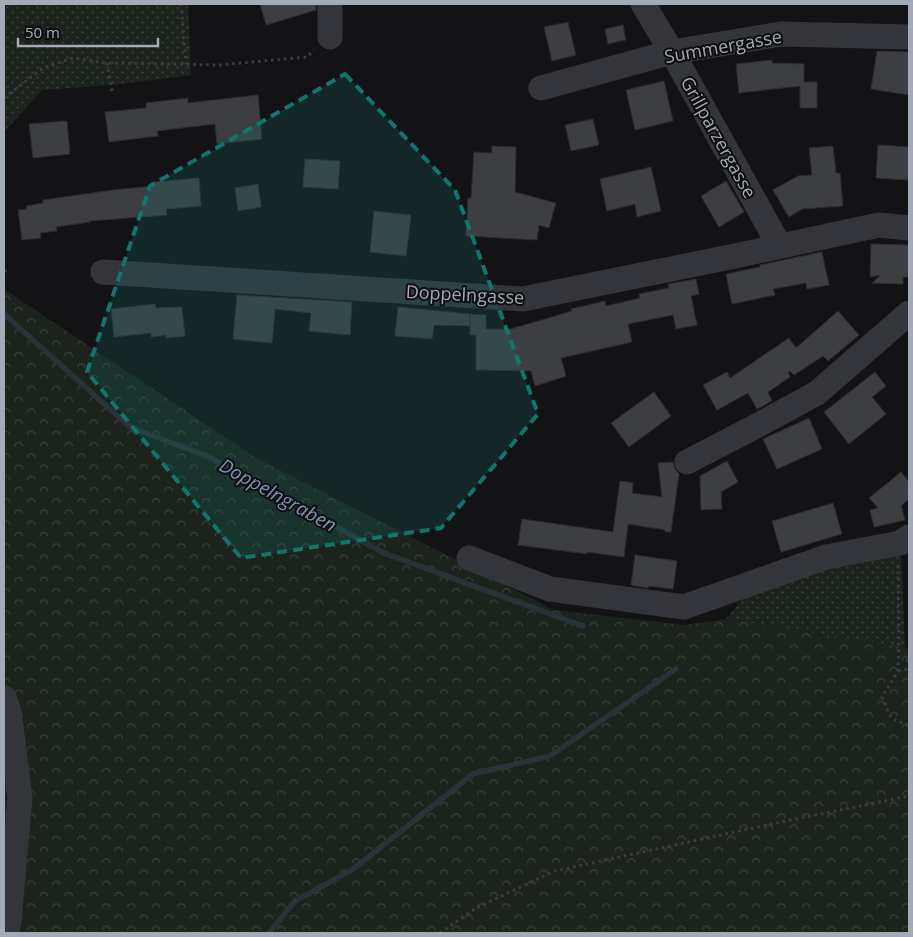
<svg xmlns="http://www.w3.org/2000/svg" width="913" height="937" font-family="'Open Sans',sans-serif">
	<style>
		.grass { fill: url(#grass-dots) }
		.forest { fill: url(#forest-crowns) }
		.lines { fill: none; stroke-linecap: round; stroke-linejoin: round }
		.stream { stroke: #293239; stroke-width: 5.5 }
		.building { fill: #3d3e42; stroke: #2d2d31 }
		.path { stroke: #3a3c41; stroke-width: 3; stroke-dasharray: 2.5 4; stroke-linecap: butt }
		.minor { stroke: #34353a; stroke-width: 25 }
		.marked { fill: #0f766e; fill-opacity: 0.2; stroke: #0f766e; stroke-width: 4; stroke-dasharray: 10 6; stroke-linejoin: round }
		.labels { text-anchor: middle; dominant-baseline: central; stroke-width: 4; stroke-linejoin: round; paint-order: stroke }
		.street-label { font-size: 18px; fill: #a4aab6; stroke: #0e0e10 }
		.water-label { font-size: 19px; font-style: italic; fill: #7998b2; stroke: #0e0e10 }
	</style>
	<defs>
		<pattern id="grass-dots" width="8" height="8" patternUnits="userSpaceOnUse" patternTransform="scale(1.25)"><rect width="8" height="8" fill="#1b231c"/><path d="M2 2h.1M6 6h.1" fill="none" stroke="#39403b" stroke-width="1.8" stroke-linecap="round"/></pattern>
		<pattern id="forest-crowns" width="20" height="18" patternUnits="userSpaceOnUse" patternTransform="scale(1.25)"><rect width="20" height="18" fill="#1b231c"/><path d="M2 6a3 3 0 1 1 6 0M12 15a3 3 0 1 1 6 0" fill="none" stroke="#39403b"/></pattern>
	</defs>
	<rect width="100%" height="100%" fill="#131315"/>
	<g class="grass">
		<polygon points="4,4 188,4 191,75 112,85 42,90 4,132"/>
		<polygon points="901,555 905,648 726,619 751,589 823,565"/>
	</g>
	<polygon class="forest" points="4,289 256,458 554,610 684,625 726,619 909,648 909,933 4,933"/>
	<g class="lines">
		<g class="stream">
			<polyline points="4,314 130,427 209,457 384,553 583,626"/>
			<polyline points="908,660 909,660"/>
			<polyline points="269,933 295,901 352,870 473,774 550,756 676,669"/>
		</g>
	</g>
	<g class="building">
		<polygon points="260,4 316,4 316,10 266,25"/>
		<polygon points="568,22 576,55 552,61 544,27"/>
		<polygon points="623,25 626,40 608,44 605,29"/>
		<polygon points="877,51 909,52 909,95 871,89"/>
		<polygon points="772,60 772,63 804,64 804,82 817,82 817,108 800,108 800,86 739,93 736,64"/>
		<polygon points="664,81 673,121 635,130 626,90"/>
		<polygon points="258,95 262,139 217,144 215,124 157,131 158,136 109,142 105,112 146,108 146,103 188,98 188,103"/>
		<polygon points="593,119 599,145 571,151 565,125"/>
		<polygon points="67,121 70,154 33,158 29,124"/>
		<polygon points="878,145 909,147 909,180 876,178"/>
		<polygon points="492,146 516,147 515,192 556,203 549,228 539,225 537,240 466,236 468,198 471,198 474,152 492,153"/>
		<polygon points="833,146 836,173 840,173 843,206 802,209 789,217 773,190 798,176 812,175 809,148"/>
		<polygon points="305,159 340,161 338,189 303,187"/>
		<polygon points="651,167 661,211 637,217 635,204 607,211 600,179"/>
		<polygon points="199,178 201,206 166,209 167,215 90,221 90,222 56,227 57,231 40,233 41,238 22,240 18,210 27,209 26,206 43,203 43,200 113,190 154,186 154,182"/>
		<polygon points="726,181 744,212 719,227 701,196"/>
		<polygon points="258,184 261,207 238,211 235,188"/>
		<polygon points="374,211 411,215 406,256 370,252"/>
		<polygon points="871,244 909,245 909,277 903,277 903,284 872,283 881,275 870,277"/>
		<polygon points="822,252 829,285 807,289 806,283 773,289 775,295 732,304 726,274 760,267 760,265"/>
		<polygon points="696,279 699,294 691,296 697,325 676,329 673,315 628,324 632,342 561,358 566,376 535,386 531,371 476,370 476,335 470,335 470,314 486,315 486,329 511,329 572,311 571,309 605,301 606,306 640,298 639,294 669,288 668,284"/>
		<polygon points="237,295 352,302 350,335 309,331 311,313 275,309 272,343 233,339"/>
		<polygon points="155,304 156,308 182,307 185,336 166,338 166,335 151,337 151,333 114,337 111,309"/>
		<polygon points="398,307 470,314 470,326 434,325 432,339 395,336"/>
		<polygon points="838,311 859,335 828,361 823,356 794,375 790,371 788,372 790,377 768,392 772,401 757,409 748,393 717,410 703,385 727,372 730,378 789,338 796,348"/>
		<polygon points="875,372 886,386 872,397 886,414 849,444 824,412"/>
		<polygon points="654,392 671,416 629,447 611,423"/>
		<polygon points="809,418 822,449 777,469 763,439"/>
		<polygon points="727,461 738,482 721,492 722,509 701,510 700,476"/>
		<polygon points="673,462 675,469 679,474 671,532 665,532 665,530 628,524 624,557 587,552 587,554 518,545 522,519 613,532 620,481 633,483 632,493 662,497 658,463"/>
		<polygon points="901,472 909,482 909,499 901,506 905,520 874,527 870,510 878,508 869,498"/>
		<polygon points="833,503 842,534 781,552 772,521"/>
		<polygon points="635,555 677,561 673,589 649,586 648,588 631,585"/>
	</g>
	<g class="lines">
		<g class="path">
			<polyline points="181,4 186,64"/>
			<polyline points="107,63 112,91"/>
			<polyline points="4,98 43,68 73,58 107,63 219,65 307,57 314,50"/>
			<polyline points="4,271 10,271"/>
			<polyline points="898,565 899,632 898,671 882,697 891,718 909,726"/>
			<polyline points="898,671 909,669"/>
			<polyline points="440,933 476,908 555,871 767,825 909,796"/>
		</g>
		<g class="minor">
			<polyline points="643,4 672,52 779,245"/>
			<polyline points="330,37 330,4"/>
			<polyline points="541,88 672,52 781,34 909,37"/>
			<polyline points="103,272 523,299 730,257 879,225 909,228"/>
			<polyline points="687,462 764,422 817,393 909,313"/>
			<polyline points="469,558 550,589 684,607 826,557 900,543 909,537"/>
			<polyline points="4,698 9,711 20,797 9,922 6,933"/>
		</g>
	</g>
	<path class="marked" d="M345,74L455,190L538,414L441,528L241,558L87,372L150,186Z"/>
	<g class="labels">
		<g class="street-label">
			<text transform="translate(723 46) rotate(-10)">Summergasse</text>
			<text transform="translate(719 137) rotate(61)">Grillparzergasse</text>
			<text transform="translate(465 294) rotate(3)">Doppelngasse</text>
		</g>
		<g class="water-label">
			<text transform="translate(278 495) rotate(29)">Doppelngraben</text>
		</g>
	</g>
	<rect width="913" height="937" fill="none" stroke="#a4aab6" stroke-width="10"/>
	<path d="M18 38v8h140v-8" fill="none" stroke="#a4aab6" stroke-width="2.5"/>
	<text x="25" y="38" font-size="15" fill="#a4aab6" stroke="#0e0e10" stroke-width="4" paint-order="stroke">50 m</text>
</svg>
